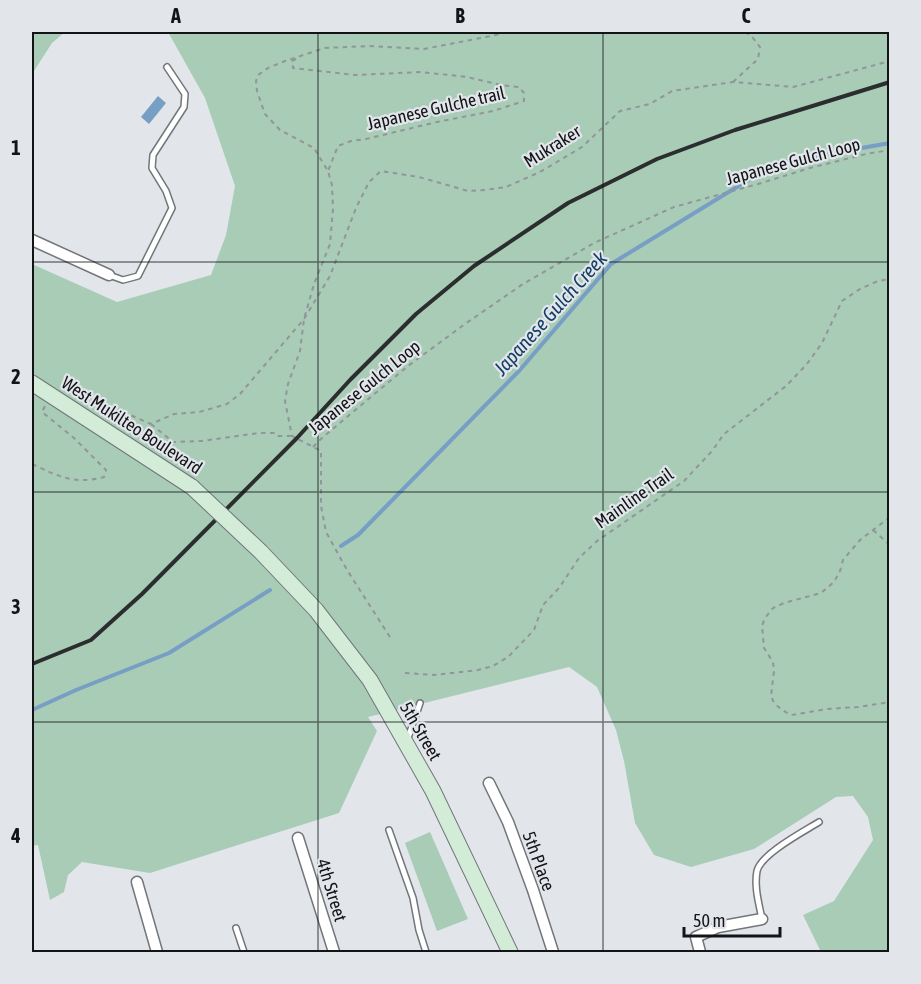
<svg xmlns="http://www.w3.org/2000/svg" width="921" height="984" font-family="'Asap Condensed',sans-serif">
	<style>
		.green { fill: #a8ccb6 }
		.water { fill: #779ec5 }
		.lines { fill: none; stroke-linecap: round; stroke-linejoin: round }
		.stream { stroke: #779ec5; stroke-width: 4 }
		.service-casing { stroke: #72757a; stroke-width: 8 }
		.minor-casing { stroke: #72757a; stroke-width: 13 }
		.secondary-casing { stroke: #72757a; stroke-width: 17 }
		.path { stroke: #929599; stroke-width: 2; stroke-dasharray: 4.5 4.5; stroke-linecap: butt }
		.service { stroke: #fff; stroke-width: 5 }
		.minor { stroke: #fff; stroke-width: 10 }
		.secondary { stroke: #d2ecd8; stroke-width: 15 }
		.rail { stroke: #2b2d2f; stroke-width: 4 }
		.secondary-bridge-casing { stroke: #72757a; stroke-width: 17; stroke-linecap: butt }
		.secondary-bridge { stroke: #d2ecd8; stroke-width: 15 }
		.grid { fill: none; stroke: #131416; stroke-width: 1.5; stroke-opacity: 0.55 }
		.labels { text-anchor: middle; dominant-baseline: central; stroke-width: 4.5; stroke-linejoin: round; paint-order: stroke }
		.street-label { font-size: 18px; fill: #131416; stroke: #e2e6eb }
		.water-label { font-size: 20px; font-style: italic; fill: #133e65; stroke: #e2e6eb }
		.neatline { fill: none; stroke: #131416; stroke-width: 2 }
		.grid-label { font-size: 20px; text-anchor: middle; font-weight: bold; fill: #131416 }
	</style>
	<rect width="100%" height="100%" fill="#e2e6eb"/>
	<g class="green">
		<polygon points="32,32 65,32 52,43 32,74"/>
		<polygon points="168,32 889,32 889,952 821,952 803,915 834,901 873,840 868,817 853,796 836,797 754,849 691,867 654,855 635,823 624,761 616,730 597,687 569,667 368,717 377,731 339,813 150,873 82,862 68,875 64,892 50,900 38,845 32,846 32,264 117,302 211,275 226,235 235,186 205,98"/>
		<polygon points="430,832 468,919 437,931 405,843"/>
	</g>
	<polygon class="water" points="158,96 166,103 149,124 141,117"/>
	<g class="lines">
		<g class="stream">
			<polyline points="341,546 358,535 519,371 611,264 776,163 890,143"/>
			<polyline points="32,710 76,690 169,653 270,590"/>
		</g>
		<defs>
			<g id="service">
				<polyline points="109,275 123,280 138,276 172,208 166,191 152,168 153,155 184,107 185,94 167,67"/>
				<polyline points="408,738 420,703"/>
				<polyline points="389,830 413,898 419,930 426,952"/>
				<path d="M762,919C759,904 754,887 757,871C761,854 803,832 819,822"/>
				<polyline points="236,928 244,952"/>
			</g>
			<g id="minor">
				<polyline points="32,240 109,275"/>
				<polyline points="489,783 508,822 533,890 553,952"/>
				<polyline points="298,838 334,952"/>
				<polyline points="137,882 157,952"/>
				<polyline points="700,952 696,937 718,927 762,919"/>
			</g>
			<g id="secondary">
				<polyline points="32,383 192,487"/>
				<polyline points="261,552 316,610 370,680 433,791 510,952"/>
			</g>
		</defs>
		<use href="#service" class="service-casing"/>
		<use href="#minor" class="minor-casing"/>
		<use href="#secondary" class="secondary-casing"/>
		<g class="path">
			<polyline points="296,59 292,61 293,68 354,75 421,72 467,77 501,85 519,87 524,93 524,101 493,111 437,122 366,139 351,141 338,146 328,171"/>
			<polyline points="733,82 758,59 760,47 753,38 746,32"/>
			<polyline points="81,398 91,398 151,424 174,414 199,412 227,404 240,394 304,319 330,276 356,208 369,182 381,171 419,177 468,191 485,190 506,187 540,172 582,147 620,111 650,104 672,91 733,82 793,87 890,61"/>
			<polyline points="151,424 173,442 202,441 259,433 274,433 277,436 292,436"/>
			<polyline points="313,447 322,438 366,401 408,366 465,324 523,284 594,243 674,207 758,184 810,168 866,154 890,150"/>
			<path d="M32,464C58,476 74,485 104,477L106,470L74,438L42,412L45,406"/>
			<polyline points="890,517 860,540 843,560 840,571 834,582 821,593 784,603 773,608 765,618 762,626 764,648 773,662 774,671 771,696 774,703 782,710 791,715 827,709 858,707 890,702"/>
			<polyline points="873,530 890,545"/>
			<polyline points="390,637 347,570 326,532 321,506 321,451 292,436 285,401 288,384 300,351 304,319 314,284 330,244 333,209 332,185 328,171 314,148 280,130 265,114 257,91 256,81 258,75 268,68 285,61 325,48 369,46 424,49 491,36 509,32"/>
			<polyline points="405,673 434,675 478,670 493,666 508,657 534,630 543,605 559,588 579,558 597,541 684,481 712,451 724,434 786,386 807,364 822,343 842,301 860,289 878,281 890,279"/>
		</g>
		<use href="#service" class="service"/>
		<use href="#minor" class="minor"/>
		<use href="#secondary" class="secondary"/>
		<polyline class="rail" points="32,664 91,640 142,594 297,438 350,380 416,314 474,266 568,203 657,159 735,130 890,82"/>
		<defs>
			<polyline id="secondary-bridge" points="192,487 261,552"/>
		</defs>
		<use href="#secondary-bridge" class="secondary-bridge-casing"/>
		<use href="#secondary-bridge" class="secondary-bridge"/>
	</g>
	<path class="grid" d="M318,32V952M603,32V952M32,262H890M32,492H890M32,722H890"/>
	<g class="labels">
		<g class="street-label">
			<text transform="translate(436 108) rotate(-13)">Japanese Gulche trail</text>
			<text transform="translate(552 146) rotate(-32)">Mukraker</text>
			<text transform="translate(793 161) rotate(-15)">Japanese Gulch Loop</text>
			<text transform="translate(364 387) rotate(-39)">Japanese Gulch Loop</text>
			<text transform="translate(132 425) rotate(33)">West Mukilteo Boulevard</text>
			<text transform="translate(634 498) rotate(-35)">Mainline Trail</text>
			<text transform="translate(421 731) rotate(60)">5th Street</text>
			<text transform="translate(539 861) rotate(70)">5th Place</text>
			<text transform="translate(332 890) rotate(73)">4th Street</text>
		</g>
		<g class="water-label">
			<text transform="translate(550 313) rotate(-48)">Japanese Gulch Creek</text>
		</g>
	</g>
	<rect width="921" height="984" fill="none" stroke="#e2e6eb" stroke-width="66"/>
	<path d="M684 927v9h96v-9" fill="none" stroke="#131416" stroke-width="3"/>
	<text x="693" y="927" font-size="18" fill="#131416" stroke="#e2e6eb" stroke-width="4.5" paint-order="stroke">50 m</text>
	<rect x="33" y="33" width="855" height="918" class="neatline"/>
	<g class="grid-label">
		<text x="176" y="23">A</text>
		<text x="460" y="23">B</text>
		<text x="746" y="23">C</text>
		<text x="16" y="155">1</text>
		<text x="16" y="384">2</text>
		<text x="16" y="614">3</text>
		<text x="16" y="843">4</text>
	</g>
</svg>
